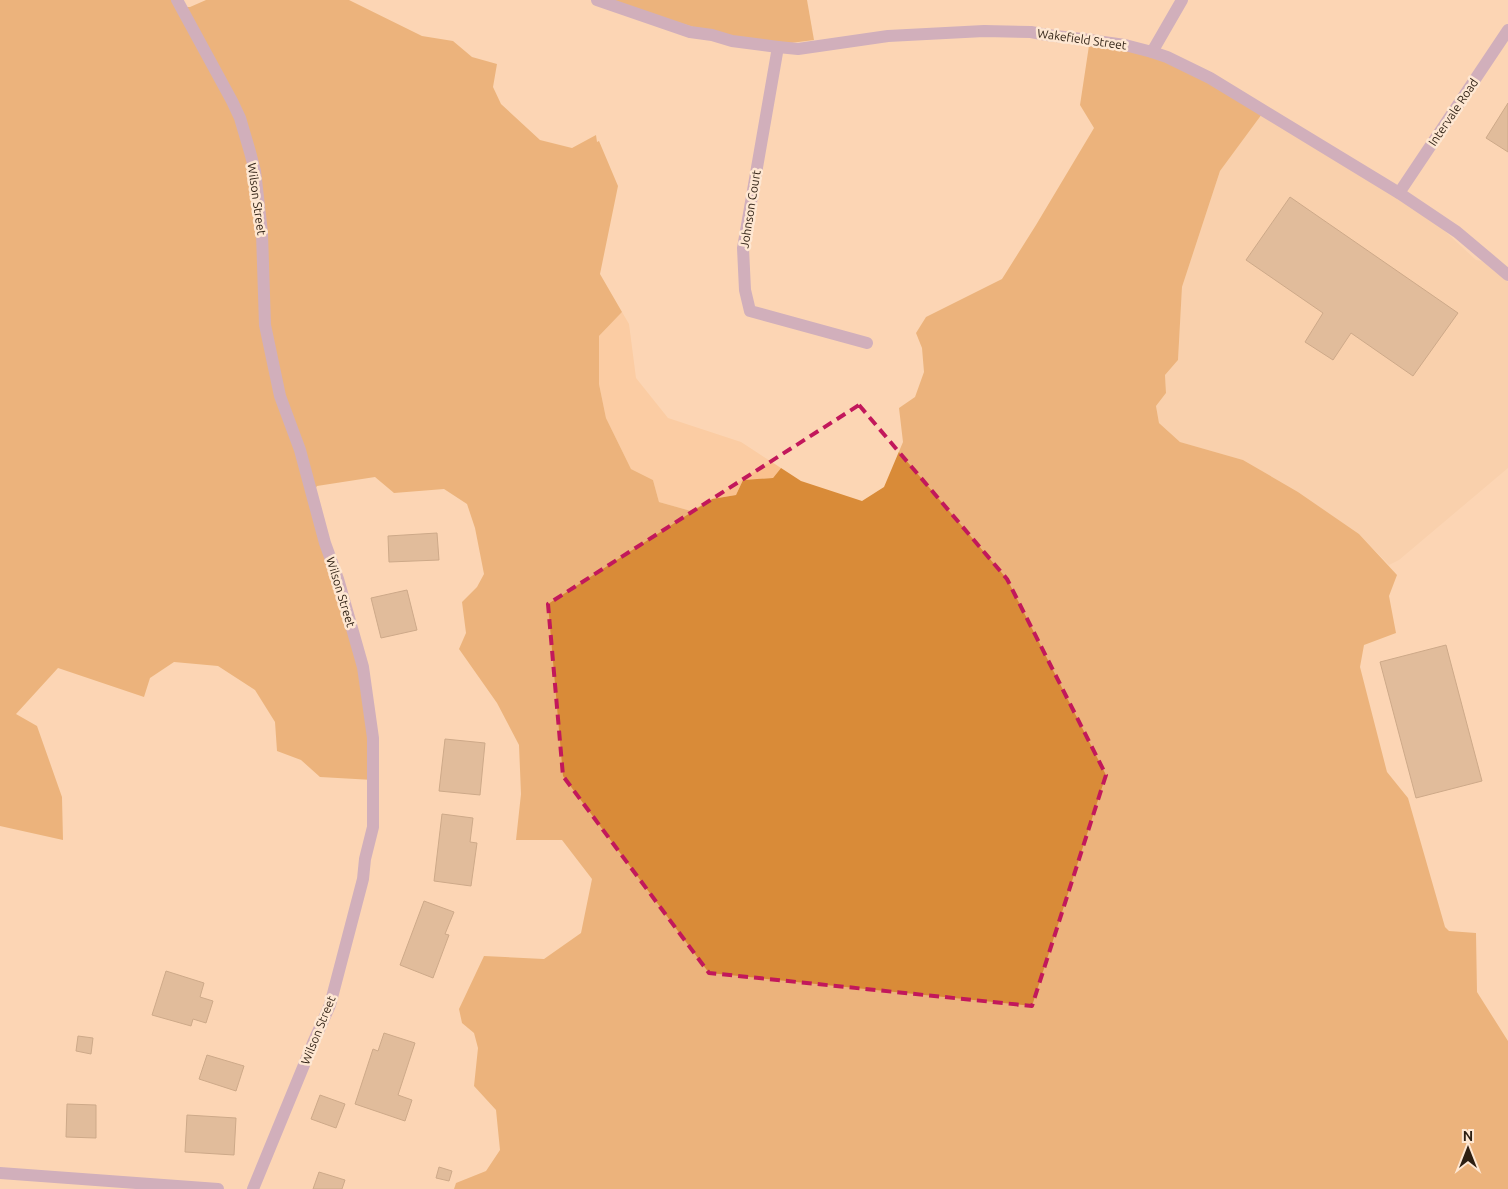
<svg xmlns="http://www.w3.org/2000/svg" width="1508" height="1189" font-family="Ubuntu,sans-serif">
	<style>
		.built { fill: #f6caa3 }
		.green { fill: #fac18e }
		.forest { fill: #d98b38 }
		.building { fill: #c19d7d; stroke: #967454 }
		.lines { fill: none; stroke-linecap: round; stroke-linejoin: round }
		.minor { stroke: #9d81c4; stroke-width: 12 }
		.tertiary { stroke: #9d81c4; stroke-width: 12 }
		.marked { fill: none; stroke: #c2185b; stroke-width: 4; stroke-dasharray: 10 6; stroke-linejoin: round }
		.labels { text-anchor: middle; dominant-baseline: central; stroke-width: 5; stroke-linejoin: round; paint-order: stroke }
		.street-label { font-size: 12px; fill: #2d1f12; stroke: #fee7d2 }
	</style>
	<rect width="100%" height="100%" fill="#fcd6b4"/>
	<polygon class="built" points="1262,114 1407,196 1476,260 1482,261 1508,282 1508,468 1399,560 1389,565 1359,534 1298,492 1243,460 1180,442 1159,423 1156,406 1166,393 1165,375 1178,360 1182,287 1220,171"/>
	<polygon class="green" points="622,312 629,324 636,378 668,418 741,442 781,468 773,478 743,480 736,495 712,499 691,511 659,502 653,480 631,469 606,418 599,384 599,336"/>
	<g class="forest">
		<polygon points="0,0 180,0 185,7 190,7 206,0 349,0 422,36 453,41 472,57 497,64 493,87 501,104 540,140 572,148 596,135 597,142 599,141 618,186 600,274 622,312 599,336 599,384 606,418 631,469 653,480 659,502 691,511 712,499 736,495 743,480 773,478 781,468 801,481 862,501 884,487 903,442 899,408 915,397 924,372 922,348 916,333 926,317 1002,279 1036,225 1094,128 1080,105 1090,39 1160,49 1262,114 1220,171 1182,287 1178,360 1165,375 1166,393 1156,406 1159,423 1180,442 1243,460 1298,492 1359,534 1397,575 1389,596 1396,633 1364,645 1360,667 1387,772 1408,798 1445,927 1449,931 1476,933 1477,992 1508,1041 1508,1189 454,1189 456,1183 486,1171 500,1150 496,1110 474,1086 478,1048 474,1033 462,1023 459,1009 484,956 544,959 581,933 592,879 562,840 516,840 521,794 519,745 497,703 459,649 466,633 462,602 477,587 484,574 475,528 467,504 444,489 394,493 375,477 317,486 314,491 357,639 373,780 320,777 301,760 277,751 275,722 255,690 218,666 174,662 150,678 144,697 58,668 16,714 37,726 62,797 63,840 0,826"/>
		<polygon points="608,0 807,0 814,40 783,44 712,33"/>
	</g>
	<g class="building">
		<polygon points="1508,103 1508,152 1486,138"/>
		<polygon points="1290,197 1458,313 1413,376 1351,333 1333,360 1305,342 1323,313 1246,260"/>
		<polygon points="437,533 439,560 389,562 388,536"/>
		<polygon points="407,590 417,630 381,638 371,598"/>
		<polygon points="1446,645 1482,781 1416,798 1380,662"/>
		<polygon points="445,739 485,743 480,795 439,791"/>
		<polygon points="442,814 473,818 470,842 477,843 471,886 434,881"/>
		<polygon points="424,901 454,912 445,934 449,935 433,978 400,965"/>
		<polygon points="166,971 204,983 200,997 213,1001 206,1023 193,1019 191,1026 152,1015"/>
		<polygon points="384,1033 415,1043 398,1095 412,1100 405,1121 355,1104 373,1049 378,1051"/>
		<polygon points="78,1036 93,1038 91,1054 76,1051"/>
		<polygon points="207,1055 244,1066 236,1091 199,1079"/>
		<polygon points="320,1095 345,1104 336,1128 311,1119"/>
		<polygon points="67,1104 96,1105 96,1138 66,1137"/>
		<polygon points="187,1115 236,1118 234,1155 185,1152"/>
		<polygon points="439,1167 452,1171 449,1181 436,1178"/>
		<polygon points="319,1172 345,1180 342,1189 313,1189"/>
	</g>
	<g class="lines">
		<g class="minor">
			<polyline points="177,0 232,101 240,118 250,152 255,171 262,233 265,325 280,396 300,450 325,543 338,579 363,667 373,738 373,827 365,859 363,879 330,1005 313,1043 253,1189"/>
			<polyline points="778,47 743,248 745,290 750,311 867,343"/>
			<polyline points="1152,52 1182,0"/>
			<polyline points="1399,193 1508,30"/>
			<polyline points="0,1173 218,1189"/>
		</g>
		<polyline class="tertiary" points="597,0 690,32 712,35 732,41 778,47 798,49 888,36 984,31 1031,32 1047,35 1082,39 1125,45 1152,52 1167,57 1210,78 1399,193 1457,232 1508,275"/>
	</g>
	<path d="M0 0H1508V1189H0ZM859,405L1007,579L1106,775L1032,1006L709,973L563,776L548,604Z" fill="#fcd6b4" fill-opacity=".55" fill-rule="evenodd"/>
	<path class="marked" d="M859,405L1007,579L1106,775L1032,1006L709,973L563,776L548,604Z"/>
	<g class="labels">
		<g class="street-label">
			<text transform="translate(1082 39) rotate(8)">Wakefield Street</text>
			<text transform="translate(1453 112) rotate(-56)">Intervale Road</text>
			<text transform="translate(257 199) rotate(82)">Wilson Street</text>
			<text transform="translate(750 209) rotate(-81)">Johnson Court</text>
			<text transform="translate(341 592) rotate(73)">Wilson Street</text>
			<text transform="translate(318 1030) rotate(-68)">Wilson Street</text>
		</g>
	</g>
	<g transform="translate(1468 1149)" stroke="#fee7d2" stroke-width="4" paint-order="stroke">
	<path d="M0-4L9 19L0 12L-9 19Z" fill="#2d1f12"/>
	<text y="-8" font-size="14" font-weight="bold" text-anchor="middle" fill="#2d1f12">N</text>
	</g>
</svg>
